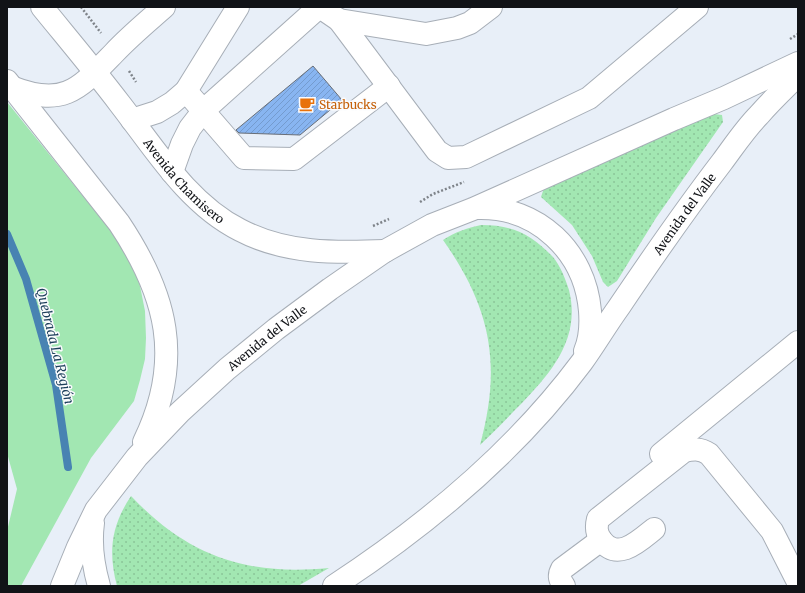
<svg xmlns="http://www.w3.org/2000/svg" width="805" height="593" font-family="Merriweather,serif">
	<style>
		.grass { fill: url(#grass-dots) }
		.park { fill: #a2e7b2 }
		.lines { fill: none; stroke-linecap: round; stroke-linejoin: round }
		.stream { stroke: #4883b2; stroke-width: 8 }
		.building { fill: url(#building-hatch); stroke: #686e77 }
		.minor-casing { stroke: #a7aeb7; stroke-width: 24 }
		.path { stroke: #7e8389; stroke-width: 2.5; stroke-dasharray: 2 2; stroke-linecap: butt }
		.minor { stroke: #fff; stroke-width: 22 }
		.labels { text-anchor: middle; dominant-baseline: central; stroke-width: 3; stroke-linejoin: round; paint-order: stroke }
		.food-label { font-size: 12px; fill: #c56008; stroke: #fafbfd; text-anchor: start }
		.street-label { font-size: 12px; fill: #111317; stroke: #fafbfd }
		.water-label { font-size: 13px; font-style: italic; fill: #1c3f5a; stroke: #fafbfd }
	</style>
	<defs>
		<pattern id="grass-dots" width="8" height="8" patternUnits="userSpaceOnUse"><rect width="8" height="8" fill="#a2e7b2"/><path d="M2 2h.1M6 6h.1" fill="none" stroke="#8ac598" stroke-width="1.8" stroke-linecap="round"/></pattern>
		<pattern id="building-hatch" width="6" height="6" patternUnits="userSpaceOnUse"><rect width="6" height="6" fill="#88b5f1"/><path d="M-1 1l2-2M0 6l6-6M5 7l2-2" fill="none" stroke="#749bce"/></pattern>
	</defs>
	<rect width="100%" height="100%" fill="#e8eff8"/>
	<g class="grass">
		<polygon points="714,114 722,115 723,122 656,218 617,281 608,287 603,282 592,256 572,225 541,197 544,188"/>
		<path d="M481,225C513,225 531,234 553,257C561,267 565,278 569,290C581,338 552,372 521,404C507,418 494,432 480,445C502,364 491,308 443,240C455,232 467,228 481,225Z"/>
		<path d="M131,496C188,556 246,576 329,568L298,586H117C108,552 111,526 131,496Z"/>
	</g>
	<polygon class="park" points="7,102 111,231 132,261 140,286 145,311 146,338 145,359 140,380 134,401 91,458 21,586 7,586 7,531 17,489 7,453"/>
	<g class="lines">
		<polyline class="stream" points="7,234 26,279 56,385 68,467"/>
	</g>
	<polygon class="building" points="313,66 342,100 300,135 239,133 236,130"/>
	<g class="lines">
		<defs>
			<g id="minor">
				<path id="s1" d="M42,7C68,39 95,71 120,104C155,149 188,204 240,230C286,254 335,253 385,251"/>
				<polyline points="320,7 339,20 437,151 448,158 466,157 589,98 697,7"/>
				<polyline points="339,20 426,34 457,28 470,23 491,7"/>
				<path d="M7,81L119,223C167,295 184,360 144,442"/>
				<path d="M11,87C64,108 79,89 114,53C130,36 147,22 164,7"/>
				<polyline points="186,91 244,158 294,159 389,86"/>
				<polyline points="132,120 157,112 172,103 186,91 238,7"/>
				<polyline points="172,172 182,144 190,128 204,110 319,7"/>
				<path d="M477,208C538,206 585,252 590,311C591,324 590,339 585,351"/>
				<polyline points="661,454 798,342"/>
				<path d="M93,523C90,545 93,565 99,586"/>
				<path d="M654,529C639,541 618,562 601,540C596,533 596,527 598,519L684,451C693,449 700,448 709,454L772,531L798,582"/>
				<path id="s2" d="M62,586L78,547L96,510L137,457L180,412L227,369L276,329L330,289L385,251L432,225L473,209L674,119L724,98L798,63"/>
				<path id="s3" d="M334,586C427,525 515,452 582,362C595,344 606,325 619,307C652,258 686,209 722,162C734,146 745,129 759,115C771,101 785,88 798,75"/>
				<path d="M564,586C560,580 558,576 562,569L601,540"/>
			</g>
		</defs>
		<use href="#minor" class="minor-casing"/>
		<g class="path">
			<polyline points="81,7 101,33"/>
			<polyline points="790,39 798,34"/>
			<polyline points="129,71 136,82"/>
			<polyline points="420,202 433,194 464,182"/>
			<polyline points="373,226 389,219"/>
		</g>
		<use href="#minor" class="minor"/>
	</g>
	<defs>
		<symbol id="cafe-bare" viewBox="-9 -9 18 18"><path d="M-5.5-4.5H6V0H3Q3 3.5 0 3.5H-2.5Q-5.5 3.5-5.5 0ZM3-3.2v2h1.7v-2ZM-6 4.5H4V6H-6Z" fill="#e8710a" stroke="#fafbfd" stroke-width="2.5" paint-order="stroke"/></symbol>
	</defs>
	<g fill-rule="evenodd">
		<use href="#cafe-bare" x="296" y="93" width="22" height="22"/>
	</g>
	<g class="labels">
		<g class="food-label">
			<text x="319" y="104">Starbucks</text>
		</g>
		<g class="street-label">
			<text stroke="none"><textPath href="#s1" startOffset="225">Avenida Chamisero</textPath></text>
			<text stroke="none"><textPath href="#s3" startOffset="516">Avenida del Valle</textPath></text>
			<text stroke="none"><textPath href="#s2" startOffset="327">Avenida del Valle</textPath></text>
		</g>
		<g class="water-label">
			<text transform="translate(55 346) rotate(76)">Quebrada La Región</text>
		</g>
	</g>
	<rect width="805" height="593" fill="none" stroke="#111317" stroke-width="16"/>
</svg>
